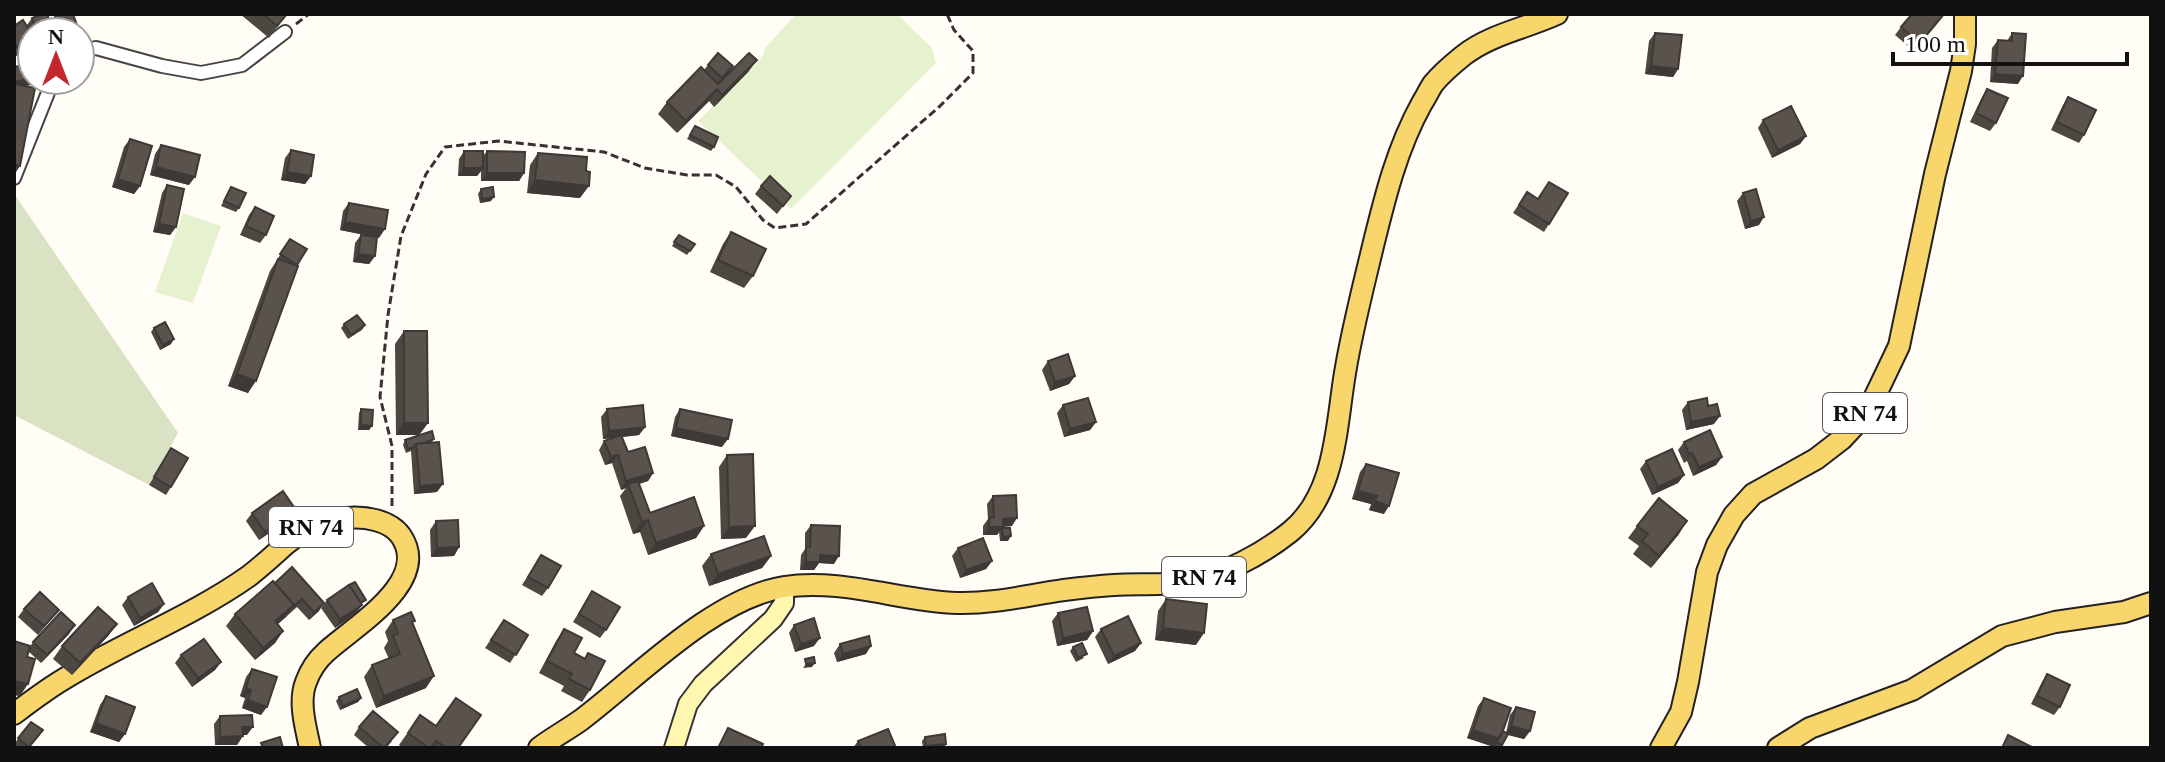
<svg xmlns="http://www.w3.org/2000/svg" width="2165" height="762" font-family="'Times New Roman',serif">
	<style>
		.cemetery { fill: #d9e3c4 }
		.pitch { fill: #e6f2cf }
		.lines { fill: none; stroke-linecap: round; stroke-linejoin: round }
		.street-casing { stroke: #444; stroke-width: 16 }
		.secondary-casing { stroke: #333; stroke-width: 22 }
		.primary-casing { stroke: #222; stroke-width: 24 }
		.path { stroke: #333; stroke-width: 3; stroke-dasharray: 8 4; stroke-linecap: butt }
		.street { stroke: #fff; stroke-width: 12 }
		.secondary { stroke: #fff6b0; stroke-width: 18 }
		.primary { stroke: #f9d66b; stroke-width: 20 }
		.wall { fill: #4d4742 }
		.shaded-wall { fill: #3f3936 }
		.building { fill: #5a524d; stroke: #3f3936; stroke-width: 2 }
		.labels { text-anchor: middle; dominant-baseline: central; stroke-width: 8; stroke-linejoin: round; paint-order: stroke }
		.shield { fill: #fff; stroke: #585858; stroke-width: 2 }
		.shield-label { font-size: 24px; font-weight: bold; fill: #111 }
	</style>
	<rect width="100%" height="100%" fill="#fffdf5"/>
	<polygon class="cemetery" points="15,195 178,433 149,485 14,415"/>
	<g class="pitch">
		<polygon points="796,14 897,14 932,48 936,63 791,209 698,121 761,59 766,47"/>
		<polygon points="183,213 221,226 193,303 155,292"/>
	</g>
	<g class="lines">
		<defs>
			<g id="street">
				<polyline points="80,51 96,48 162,66 201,73 242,65 285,32"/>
				<polyline points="14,178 53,80"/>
			</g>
			<polyline id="secondary" points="674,748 688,704 703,684 773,619 784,603 784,587"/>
			<g id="primary">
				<path d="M14,714C30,702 47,689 64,679C124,642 191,617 249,576C262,566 274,555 286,544C303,530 324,520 346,518C364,516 390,520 401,536C432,582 353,627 326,652C317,660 310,671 306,682C298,702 306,728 310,748"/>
				<path d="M539,748C552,738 567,730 581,720C638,677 712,599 784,587C842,578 900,601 957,603C994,604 1028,595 1064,590C1080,588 1098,586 1114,585C1138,583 1162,586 1186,582C1223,575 1261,555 1290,532C1336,495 1336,427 1345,373C1352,330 1363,288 1373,246C1385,197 1397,148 1422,103C1426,97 1429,90 1433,84C1441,74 1454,63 1464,55C1491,34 1527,28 1557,14"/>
				<polyline points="1661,748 1681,712 1688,682 1707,572 1717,545 1734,515 1753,494 1816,459 1842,439 1868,411 1899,346 1935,174 1961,71 1965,44 1965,14"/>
				<polyline points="1778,748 1810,728 1912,690 2002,636 2055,622 2124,612 2151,603"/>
			</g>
		</defs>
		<use href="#street" class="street-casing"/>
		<use href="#secondary" class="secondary-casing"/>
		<use href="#primary" class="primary-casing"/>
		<g class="path">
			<polyline points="296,24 309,14"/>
			<polyline points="392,506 392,446 380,397 388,315 401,236 426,174 445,147 498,141 604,152 645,168 687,175 716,175 736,187 763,220 775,228 806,224 940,106 973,73 973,51 954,30 947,14"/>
		</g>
		<use href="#street" class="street"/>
		<use href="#secondary" class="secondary"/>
		<use href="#primary" class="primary"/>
	</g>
	<g class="wall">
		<polygon points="240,14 287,14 269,38"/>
		<polygon points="1945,14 1914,51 1895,35 1901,27"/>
		<polygon points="55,16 78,28 75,32 32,32 32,44 30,48 14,57 14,26 27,25 32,18 51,23"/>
		<polygon points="1655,33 1678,69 1673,77 1645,74 1649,41"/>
		<polygon points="2012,33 2018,84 1990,82 1992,48 1998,40 2007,41"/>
		<polygon points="757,60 748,72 714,107 709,101 677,133 658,114 667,102 704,70 708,65 733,66 727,75"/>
		<polygon points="1987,89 1996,123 1990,131 1970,122 1982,97"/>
		<polygon points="2068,97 2084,135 2079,143 2051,130 2063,105"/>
		<polygon points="1763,120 1806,136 1800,144 1772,158 1758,128"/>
		<polygon points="695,126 714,147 711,151 687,139"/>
		<polygon points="130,139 140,186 134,194 112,187 124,147"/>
		<polygon points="161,145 189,185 150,175 155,154"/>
		<polygon points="291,150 311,176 305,184 281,180 285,158"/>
		<polygon points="464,151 483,156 487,151 524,173 519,181 481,181 481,171 477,176 458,176 459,159"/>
		<polygon points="538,153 580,198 527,193 530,165"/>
		<polygon points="167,185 176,227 170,235 153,232 162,193"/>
		<polygon points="761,186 791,196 777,214 755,194"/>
		<polygon points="231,187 239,208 236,212 221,206"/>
		<polygon points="481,189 491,201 480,203 478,194"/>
		<polygon points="1527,192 1538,199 1549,224 1544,232 1513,213"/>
		<polygon points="1743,193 1759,225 1745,229 1737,201"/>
		<polygon points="349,203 379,238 377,237 375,256 369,264 353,262 355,243 361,235 377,237 340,230 343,211"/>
		<polygon points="255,207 266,235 260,243 240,235 249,215"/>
		<polygon points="731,232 753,276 744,288 710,272 723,244"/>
		<polygon points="679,235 695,244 687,255 672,246"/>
		<polygon points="290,239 297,265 248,393 228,386 270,271"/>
		<polygon points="344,324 365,325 362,330 348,339 341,328"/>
		<polygon points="154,328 171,344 160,350 151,332"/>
		<polygon points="404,331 428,423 419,435 396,435 395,344"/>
		<polygon points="1048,361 1075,376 1069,384 1050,391 1042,370"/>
		<polygon points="1688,402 1708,406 1714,424 1686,430 1682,410"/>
		<polygon points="1063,405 1096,422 1090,430 1064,437 1057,413"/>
		<polygon points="361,409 372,426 369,430 358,430 359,413"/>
		<polygon points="607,409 645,427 639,435 622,437 628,452 653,473 648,481 639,484 650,513 704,526 696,538 648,555 640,532 633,534 620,496 626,488 621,490 612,463 605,465 599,450 604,441 614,438 603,439 601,417"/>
		<polygon points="680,409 722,447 671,436 675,417"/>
		<polygon points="434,439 432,442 437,492 414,494 411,451 406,453 403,445 405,440"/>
		<polygon points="1684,442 1722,457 1716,465 1693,476 1687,461 1684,463 1678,450"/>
		<polygon points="171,448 171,487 166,495 149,485"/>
		<polygon points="727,455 746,538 721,539 719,467"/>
		<polygon points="1646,461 1684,475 1678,483 1652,495 1640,469"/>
		<polygon points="1366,464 1384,514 1369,510 1371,504 1352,499 1360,472"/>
		<polygon points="993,496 1012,526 1003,527 997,535 983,535 983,526 988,519 987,504"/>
		<polygon points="296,510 291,518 259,540 246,521 252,513"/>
		<polygon points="436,521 459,547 454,556 431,557 430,530"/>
		<polygon points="811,525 834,564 819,563 814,570 800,570 801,555 805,549 805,533"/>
		<polygon points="1637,526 1679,534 1651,568 1633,554 1639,546 1628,538"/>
		<polygon points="1002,528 1008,541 1000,541 999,532"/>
		<polygon points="958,548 992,561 986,569 960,578 952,556"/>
		<polygon points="711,554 771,556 762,568 709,586 702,566"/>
		<polygon points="541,555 548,588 542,596 522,585"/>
		<polygon points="292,567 319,611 309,620 297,607 278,624 283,631 275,643 255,660 226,626 235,614 275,583"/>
		<polygon points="592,591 606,630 600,638 573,622"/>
		<polygon points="128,597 164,604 158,612 134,626 122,605"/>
		<polygon points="1166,599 1196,645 1155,640 1158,611"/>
		<polygon points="327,600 363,604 356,613 335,628 321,608"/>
		<polygon points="24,609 59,610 38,635 18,617"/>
		<polygon points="1058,613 1093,631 1087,640 1057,646 1052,621"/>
		<polygon points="393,620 413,624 426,688 376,708 364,677 372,665 389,659 384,648 388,641 385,632"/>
		<polygon points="504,620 528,635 510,663 485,648"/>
		<polygon points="117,624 108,636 72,675 53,659 62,646"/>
		<polygon points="794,625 814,646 795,652 789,633"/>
		<polygon points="564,629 574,653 584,659 588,653 590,690 582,702 561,691 564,686 539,673 556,641"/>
		<polygon points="1101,629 1141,643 1135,651 1108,664 1095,637"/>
		<polygon points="69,634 41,663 28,651 20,696 14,695 14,641 30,647 33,642"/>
		<polygon points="840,644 866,654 837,662 834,653"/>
		<polygon points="1073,647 1084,658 1076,662 1070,651"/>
		<polygon points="181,655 221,662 215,670 192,687 175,663"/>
		<polygon points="252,669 261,715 242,708 245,698 240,696 246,677"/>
		<polygon points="2047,674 2060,707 2054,715 2031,704 2042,682"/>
		<polygon points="106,696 125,734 119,742 90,732 100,705"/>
		<polygon points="339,697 361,698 358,702 340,710 336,701"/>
		<polygon points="1484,698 1503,731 1506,733 1510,715 1516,707 1530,731 1524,739 1508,735 1500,748 1497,748 1467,738 1478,706"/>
		<polygon points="420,715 458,748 403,748 399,745"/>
		<polygon points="220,716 247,735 243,735 237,745 215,745 214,724"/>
		<polygon points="31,722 30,748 14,748 14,744"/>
		<polygon points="359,727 392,741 386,748 369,748 354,735"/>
		<polygon points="925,737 944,748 923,748 922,741"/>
		<polygon points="858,741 896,748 853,748"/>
	</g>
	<g class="shaded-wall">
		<polygon points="32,41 30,48 14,57 19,50"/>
		<polygon points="757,60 748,72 714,107 722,95"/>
		<polygon points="1651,66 1678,69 1673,77 1645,74"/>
		<polygon points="1995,74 2023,76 2018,84 1990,82"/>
		<polygon points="32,78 32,80 38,80 35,84 14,89 14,82"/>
		<polygon points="717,89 709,101 677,133 686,121"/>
		<polygon points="1806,136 1800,144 1772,158 1778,150"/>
		<polygon points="14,164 20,166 14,175"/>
		<polygon points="156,167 195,177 189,185 150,175"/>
		<polygon points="464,168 483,168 477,176 458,176"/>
		<polygon points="287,172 311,176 305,184 281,180"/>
		<polygon points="487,173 524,173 519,181 481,181"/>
		<polygon points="118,179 140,186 134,194 112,187"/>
		<polygon points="535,180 589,186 580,198 527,193"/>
		<polygon points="494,197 491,201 480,203 482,199"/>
		<polygon points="1764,217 1759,225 1745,229 1751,221"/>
		<polygon points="345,222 385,229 379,238 340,230"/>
		<polygon points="159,224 176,227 170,235 153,232"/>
		<polygon points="358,254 375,256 369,264 353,262"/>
		<polygon points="174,339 171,344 160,350 163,345"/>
		<polygon points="237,374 256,381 248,393 228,386"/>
		<polygon points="1075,376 1069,384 1050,391 1055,382"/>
		<polygon points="1720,416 1714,424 1686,430 1691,422"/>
		<polygon points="1096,422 1090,430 1064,437 1070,429"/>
		<polygon points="404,423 428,423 419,435 396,435"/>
		<polygon points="361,425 372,426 369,430 358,430"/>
		<polygon points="645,427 639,435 603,439 609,431"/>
		<polygon points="676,428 728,439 722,447 671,436"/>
		<polygon points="618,455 612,463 605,465 611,457"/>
		<polygon points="1722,457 1716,465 1693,476 1699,467"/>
		<polygon points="653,473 648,481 629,487 628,484 626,488 621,490 626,481"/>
		<polygon points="1684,475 1678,483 1652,495 1658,487"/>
		<polygon points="443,484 437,492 414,494 420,486"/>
		<polygon points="1358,491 1377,496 1371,504 1352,499"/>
		<polygon points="1375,501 1389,506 1384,514 1369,510"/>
		<polygon points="296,510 291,518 259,540 265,532"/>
		<polygon points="1017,518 1012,526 997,527 1003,519"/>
		<polygon points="648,520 640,532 633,534 642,522"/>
		<polygon points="1687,521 1679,534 1651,568 1659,556"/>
		<polygon points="704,526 696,538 648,555 656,543"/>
		<polygon points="755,526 746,538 721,539 729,527"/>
		<polygon points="989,527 1003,527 997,535 983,535"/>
		<polygon points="1011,536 1008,541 1000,541 1003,537"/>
		<polygon points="459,547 454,556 431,557 437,548"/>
		<polygon points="820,555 839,556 834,564 819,563 814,570 800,570 806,562"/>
		<polygon points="771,556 762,568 709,586 718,574"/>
		<polygon points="992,561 986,569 960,578 966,570"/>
		<polygon points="324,603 319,611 309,620 314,612"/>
		<polygon points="164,604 158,612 134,626 140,618"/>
		<polygon points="294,605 286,617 267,633 275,621"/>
		<polygon points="362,605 356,613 335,628 340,619"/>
		<polygon points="117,624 108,636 72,675 80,663"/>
		<polygon points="75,625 69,634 41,663 47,655"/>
		<polygon points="1163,628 1204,633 1196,645 1155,640"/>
		<polygon points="283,631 275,643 255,660 263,648"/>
		<polygon points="1093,631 1087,640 1057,646 1063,638"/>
		<polygon points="820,638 814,646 795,652 801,644"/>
		<polygon points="1141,643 1135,651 1108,664 1114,656"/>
		<polygon points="871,646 866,654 837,662 843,654"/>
		<polygon points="221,662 215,670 192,687 198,678"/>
		<polygon points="815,663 812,667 803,668 806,664"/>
		<polygon points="434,676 426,688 376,708 384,696"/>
		<polygon points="14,681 28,684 20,696 14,695"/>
		<polygon points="246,688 251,690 245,698 240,696"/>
		<polygon points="361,698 358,702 340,710 343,706"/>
		<polygon points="248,700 267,707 261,715 242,708"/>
		<polygon points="96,723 125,734 119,742 90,732"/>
		<polygon points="1511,726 1530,731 1524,739 1505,734"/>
		<polygon points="242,727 253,727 247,735 236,735"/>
		<polygon points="1473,730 1500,739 1494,747 1467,738"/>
		<polygon points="243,736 237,745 215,745 220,737"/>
		<polygon points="946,744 944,748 925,748 926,746"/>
	</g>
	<g class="building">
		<polygon points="42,14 47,14 54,32 37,32 32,18"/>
		<polygon points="62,14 73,14 78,28 68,32 61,32 55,16"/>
		<polygon points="263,14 287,14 277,26"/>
		<polygon points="1912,14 1944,14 1920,43 1901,27"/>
		<polygon points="23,20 32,34 32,41 19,50 14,42 14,26"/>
		<polygon points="1655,33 1682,35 1678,69 1651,66"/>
		<polygon points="2012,33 2026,34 2023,76 1995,74 1998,40 2012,41"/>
		<polygon points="718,53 733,66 722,78 708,65"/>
		<polygon points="749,53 757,60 722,95 717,89 686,121 667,102 701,67 718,84"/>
		<polygon points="32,63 32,78 14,82 14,67"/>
		<polygon points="14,84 35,88 20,166 14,164"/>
		<polygon points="1987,89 2008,98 1996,123 1976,113"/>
		<polygon points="2068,97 2096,110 2084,135 2057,122"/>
		<polygon points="1791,106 1806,136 1778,150 1763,120"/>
		<polygon points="695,126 718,137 714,147 690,135"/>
		<polygon points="130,139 152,146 140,186 118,179"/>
		<polygon points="161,145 200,155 195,177 156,167"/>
		<polygon points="291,150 314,155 311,176 287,172"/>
		<rect x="464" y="151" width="19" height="17"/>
		<polygon points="487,151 525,152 524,173 487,173"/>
		<polygon points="538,153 587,157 586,171 590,172 589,186 535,180"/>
		<polygon points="770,176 791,196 783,206 761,186"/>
		<polygon points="1549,182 1568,193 1549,224 1519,205 1527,192 1538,199"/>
		<polygon points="167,185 184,189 176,227 159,224"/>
		<polygon points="231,187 246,193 239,208 224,201"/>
		<polygon points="493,187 494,197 482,199 481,189"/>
		<polygon points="1756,189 1764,217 1751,221 1743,193"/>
		<polygon points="349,203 388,210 385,229 345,222"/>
		<polygon points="255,207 274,216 266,235 246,226"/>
		<polygon points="731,232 766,249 753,276 718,260"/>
		<polygon points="361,235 377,237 375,256 358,254"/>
		<polygon points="679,235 695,244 690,251 674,242"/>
		<polygon points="290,239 307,249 297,265 280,254"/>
		<polygon points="278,259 298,266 256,381 237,374"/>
		<polygon points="357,315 365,325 351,335 344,324"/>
		<polygon points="165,322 174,339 163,345 154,328"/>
		<polygon points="404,331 427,331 428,423 404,423"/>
		<polygon points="1068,354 1075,376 1055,382 1048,361"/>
		<polygon points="1088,398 1096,422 1070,429 1063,405"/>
		<polygon points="1707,398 1708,406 1717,404 1720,416 1691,422 1688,402"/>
		<polygon points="643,405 645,427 609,431 607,409"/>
		<polygon points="361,409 373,410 372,426 361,425"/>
		<polygon points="680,409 732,420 728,439 676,428"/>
		<polygon points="1710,430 1722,457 1699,467 1692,453 1689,454 1684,442"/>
		<polygon points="432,431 434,439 424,443 416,444 414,447 408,449 405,440"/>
		<polygon points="621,435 628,452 645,447 653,473 626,481 618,455 611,457 604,441"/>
		<polygon points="439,442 443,484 420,486 416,444"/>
		<polygon points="171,448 188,458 171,487 154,477"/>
		<polygon points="1672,449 1684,475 1658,487 1646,461"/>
		<polygon points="753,454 755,526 729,527 727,455"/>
		<polygon points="1366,464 1399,473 1389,506 1375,501 1377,496 1358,491"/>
		<polygon points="638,481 650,513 694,497 704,526 656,543 648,520 642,522 628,484"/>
		<polygon points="283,491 296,510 265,532 252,513"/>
		<polygon points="1016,495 1017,518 1003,519 1003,527 989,527 989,518 994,517 993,496"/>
		<polygon points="1659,498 1687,521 1659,556 1642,541 1648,534 1637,526"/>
		<polygon points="458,520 459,547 437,548 436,521"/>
		<polygon points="811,525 840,526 839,556 820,555 820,562 806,562 806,547 810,547"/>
		<polygon points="1002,528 1010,528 1011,536 1003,537"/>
		<polygon points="764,536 771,556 718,574 711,554"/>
		<polygon points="983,538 992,561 966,570 958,548"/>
		<polygon points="541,555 561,566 548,588 528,577"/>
		<polygon points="292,567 324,603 314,612 302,599 294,606 275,583"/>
		<polygon points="273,581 294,605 275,621 283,631 263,648 235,614"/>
		<polygon points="355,582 366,600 361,603 349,585"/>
		<polygon points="152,583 164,604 140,618 128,597"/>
		<polygon points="349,585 362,605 340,619 327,600"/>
		<polygon points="592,591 620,607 606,630 579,614"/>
		<polygon points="40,592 59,610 44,626 24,609"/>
		<polygon points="1166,599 1207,604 1204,633 1163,628"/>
		<polygon points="98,607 117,624 80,663 62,646"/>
		<polygon points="1087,607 1093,631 1063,638 1058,613"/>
		<polygon points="61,612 75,625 47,655 33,642"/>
		<polygon points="411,612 415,621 412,622 434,676 384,696 372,665 400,654 393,636 398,633 393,620"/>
		<polygon points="1128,616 1141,643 1114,656 1101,629"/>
		<polygon points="814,618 820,638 801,644 794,625"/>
		<polygon points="504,620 528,635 516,655 491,640"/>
		<polygon points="564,629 582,638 574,653 585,659 588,653 605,661 590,690 569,679 572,674 547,661"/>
		<polygon points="869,636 871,646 843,654 840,644"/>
		<polygon points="204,639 221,662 198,678 181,655"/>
		<polygon points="14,641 30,646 27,657 35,659 28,684 14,681"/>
		<polygon points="1082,643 1087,654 1078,658 1073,647"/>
		<polygon points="814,657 815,663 806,664 805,659"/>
		<polygon points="252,669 277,677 267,707 248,700 251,690 246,688"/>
		<polygon points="2047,674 2070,685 2060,707 2037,696"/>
		<polygon points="357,689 361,698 343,706 339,697"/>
		<polygon points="106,696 135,707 125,734 96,723"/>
		<polygon points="456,698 481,715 458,748 447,748 436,741 431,748 429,748 408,733 420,715 436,726"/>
		<polygon points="1484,698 1511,708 1500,739 1473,730"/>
		<polygon points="1516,707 1535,712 1530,731 1511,726"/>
		<polygon points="373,711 398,732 384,748 359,727"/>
		<polygon points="252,715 253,727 242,727 243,736 220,737 220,716"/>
		<polygon points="31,722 43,730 29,747 18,738"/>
		<polygon points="728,728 763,744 761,748 718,748"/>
		<polygon points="888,729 896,748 861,748 858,741"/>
		<polygon points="1503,731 1508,734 1502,745 1497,742"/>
		<polygon points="945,734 946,744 926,746 925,737"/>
		<polygon points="2008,735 2032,747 2032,748 2002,748"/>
		<polygon points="280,737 283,748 263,748 261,743"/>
	</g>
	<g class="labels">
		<g class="shield">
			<rect x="1823" y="393" width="84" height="40" rx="6"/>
			<rect x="269" y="507" width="84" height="40" rx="6"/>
			<rect x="1162" y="557" width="84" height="40" rx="6"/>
		</g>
		<g class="shield-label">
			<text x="1865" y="413">RN 74</text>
			<text x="311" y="527">RN 74</text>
			<text x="1204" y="577">RN 74</text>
		</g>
	</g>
	<rect width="2165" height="762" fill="none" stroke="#111111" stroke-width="32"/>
	<g transform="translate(56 56)"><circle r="38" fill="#ffffff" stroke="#a0a0a0" stroke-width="2"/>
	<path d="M0-6L14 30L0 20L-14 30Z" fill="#c4262e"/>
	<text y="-12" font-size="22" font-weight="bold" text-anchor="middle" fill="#111111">N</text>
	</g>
	<path d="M1893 52v12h234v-12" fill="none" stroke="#111111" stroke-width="4"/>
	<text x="1905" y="52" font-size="24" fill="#111111" stroke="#ffffff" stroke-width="6" paint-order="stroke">100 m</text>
</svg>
